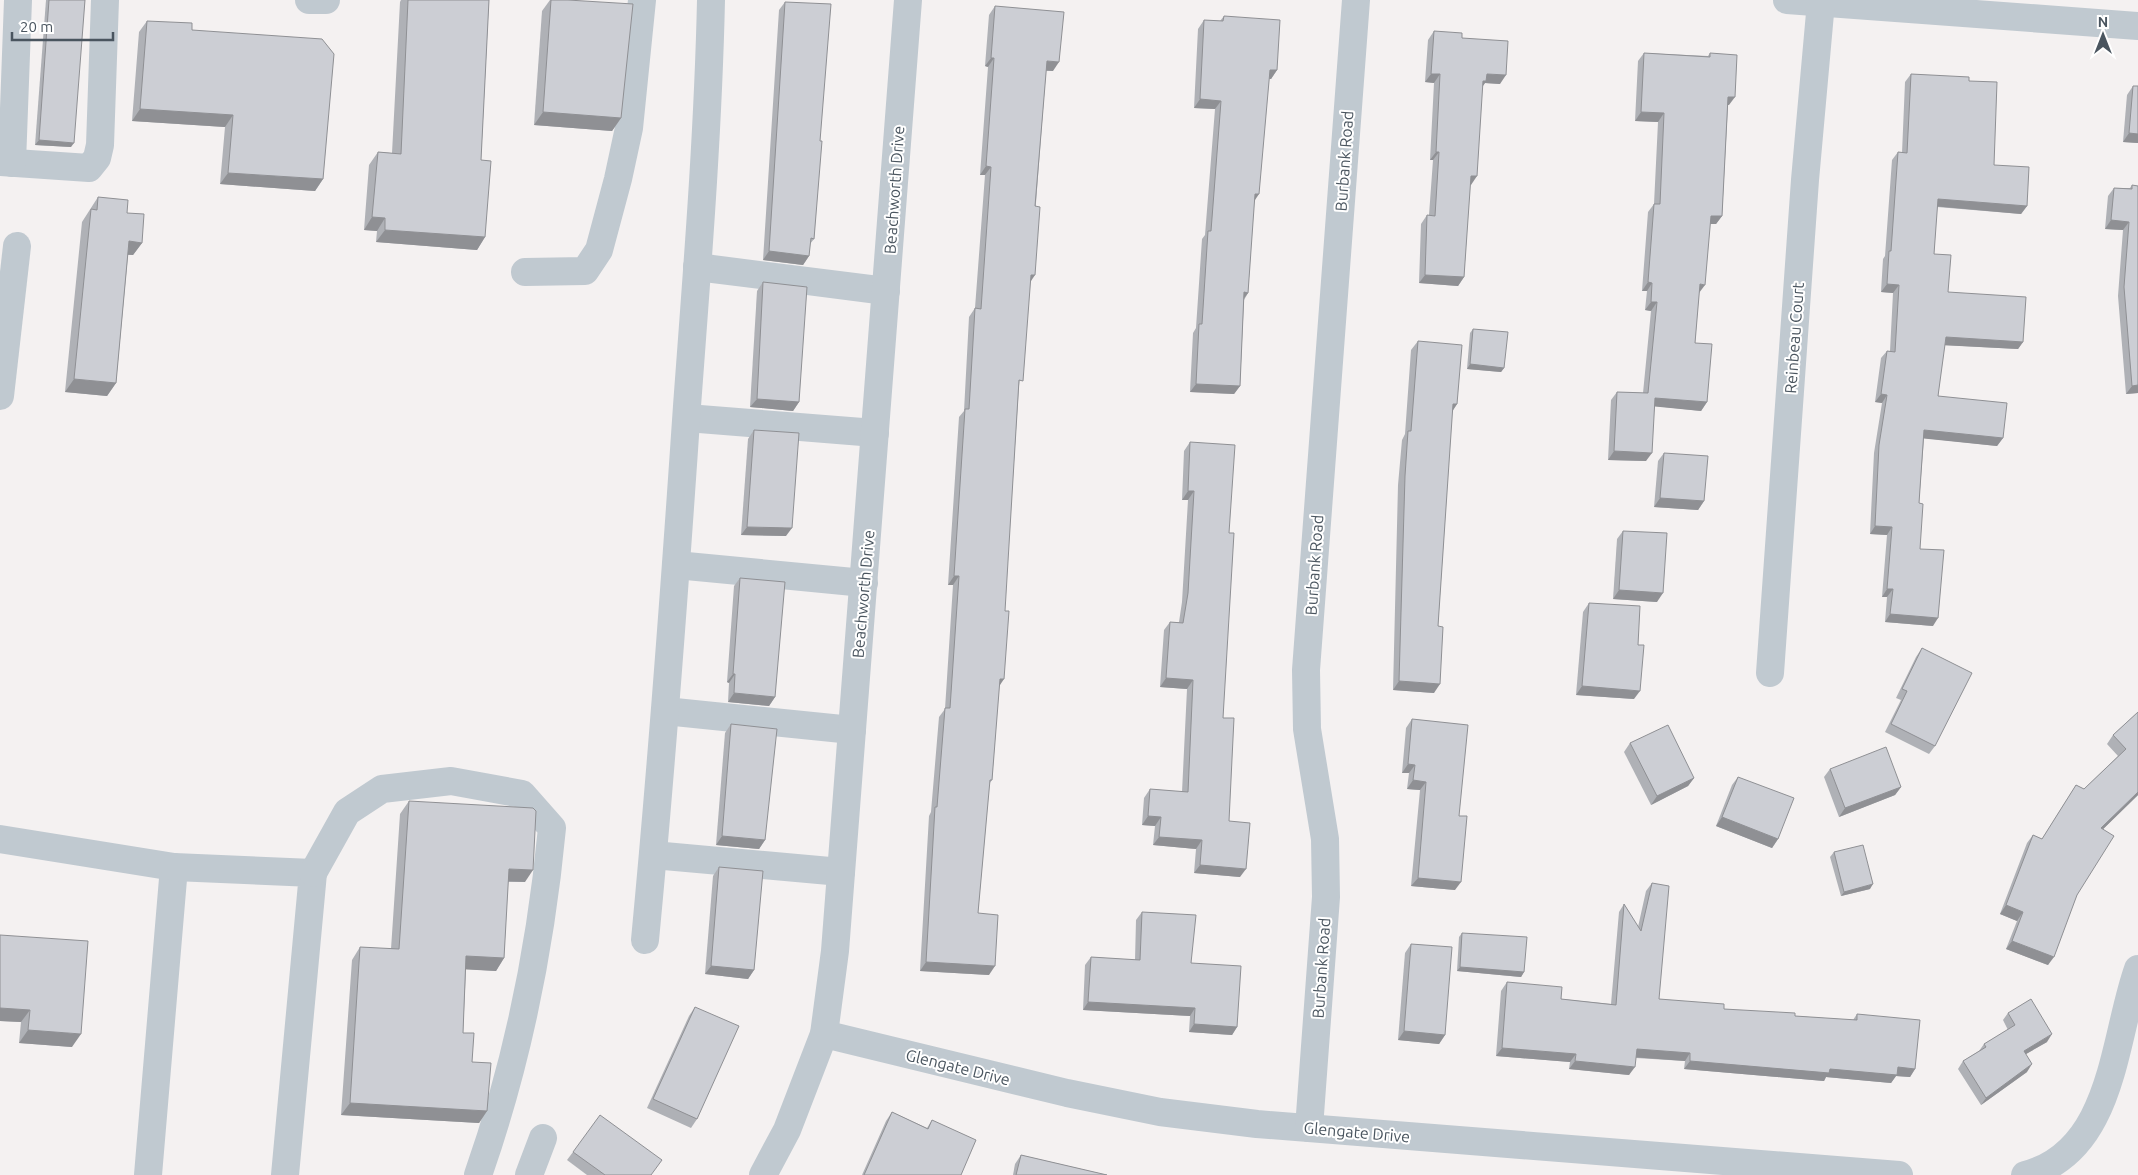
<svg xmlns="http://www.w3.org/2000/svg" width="2138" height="1175" font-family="Ubuntu,sans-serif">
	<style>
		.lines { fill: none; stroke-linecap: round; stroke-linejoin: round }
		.minor { stroke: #c0c9d0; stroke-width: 28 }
		.wall { fill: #afb1b6 }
		.shaded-wall { fill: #8f9094 }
		.building { fill: #ccced4; stroke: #8f9094 }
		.labels { text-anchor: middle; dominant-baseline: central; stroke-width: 4; stroke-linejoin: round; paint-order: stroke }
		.street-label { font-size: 16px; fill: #4a555f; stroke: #fff }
	</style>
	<rect width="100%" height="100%" fill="#f4f1f1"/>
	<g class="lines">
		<g class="minor">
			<polyline points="309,0 326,0"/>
			<polyline points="1787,0 2138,26"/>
			<polyline points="0,162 89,168 97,158 100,145 105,0"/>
			<polyline points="12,163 18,0"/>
			<polyline points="697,267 886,291"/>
			<polyline points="525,272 585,271 599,250 618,179 629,128 642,0"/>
			<polyline points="0,396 17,246"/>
			<polyline points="687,418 875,433"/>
			<polyline points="676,565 864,583"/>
			<polyline points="1770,673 1805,180 1821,2"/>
			<polyline points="665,711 852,730"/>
			<polyline points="0,839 174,867 148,1175"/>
			<polyline points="653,855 841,872"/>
			<polyline points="174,867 313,873 285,1175"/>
			<path d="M313,873L347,812L382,789L451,781L522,794L552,828C541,945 517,1064 478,1175"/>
			<path d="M645,940C662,762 675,584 687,406C697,271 708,136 711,0"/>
			<polyline points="824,1034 1067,1093 1160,1112 1257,1124 1899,1175"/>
			<polyline points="1309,1128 1326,897 1325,839 1307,729 1306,670 1356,0"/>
			<polyline points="529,1175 543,1138"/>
			<polyline points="763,1175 787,1130 824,1034 835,951 908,0"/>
			<path d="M2025,1175C2114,1152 2113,1039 2138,969"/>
		</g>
	</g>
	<g class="wall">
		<polygon points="46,0 85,0 71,147 35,145"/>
		<polygon points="401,0 489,0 481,160 485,237 477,250 376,242 377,231 364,230 369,165 378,152 392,153 400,2"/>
		<polygon points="550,0 568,0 621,118 612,131 534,125 542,11"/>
		<polygon points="785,2 820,141 814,239 810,244 809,256 803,265 763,260 779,10"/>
		<polygon points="995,6 1053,71 1046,71 1030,282 1019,386 999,687 992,780 989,784 978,913 989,975 920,971 929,816 931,812 939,717 945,709 953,585 948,585 959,417 964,411 969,317 975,308 985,175 980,175 988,67 985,66 989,15"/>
		<polygon points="1224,16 1277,70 1271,79 1269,79 1254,201 1248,293 1244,300 1240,386 1234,394 1190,392 1193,333 1196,328 1202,239 1205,235 1215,109 1194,108 1198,29 1204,20 1220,21"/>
		<polygon points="147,21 192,30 323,179 315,191 220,184 225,127 132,121 139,32"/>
		<polygon points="1434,31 1462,38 1500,84 1485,83 1482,87 1470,185 1464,277 1458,286 1419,283 1421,224 1427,215 1429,215 1433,160 1430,160 1434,83 1425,82 1428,40"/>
		<polygon points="1644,53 1708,56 1710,53 1729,105 1728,105 1722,216 1716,224 1710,224 1699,293 1695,343 1707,402 1701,411 1655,406 1646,461 1608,460 1611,400 1617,392 1643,393 1651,311 1645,310 1647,291 1642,291 1648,212 1654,204 1658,122 1635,121 1638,61"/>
		<polygon points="1911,74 1969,81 1994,165 2027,206 2021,214 1937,207 1934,254 1948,292 2023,342 2018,349 1944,345 1938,396 2003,438 1997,446 1924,438 1919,503 1920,549 1933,626 1885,622 1887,597 1882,597 1887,535 1870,534 1874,453 1882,403 1875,402 1881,358 1887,351 1890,351 1893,293 1881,292 1883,259 1885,256 1892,160 1898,152 1902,153 1905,82"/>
		<polygon points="2133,86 2138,86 2138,143 2123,142 2127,95"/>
		<polygon points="2132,185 2138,186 2138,393 2126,394 2118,296 2123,230 2105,229 2108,196 2114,188 2130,188"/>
		<polygon points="98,197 127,213 142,243 133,255 128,255 116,383 107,396 65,392 82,222"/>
		<polygon points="763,282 799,402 793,411 750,407 757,291"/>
		<polygon points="1473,329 1504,368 1501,372 1467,369 1470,333"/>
		<polygon points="1418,341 1457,404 1452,412 1438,626 1434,693 1393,690 1398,485 1402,440 1405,434 1411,350"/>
		<polygon points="754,430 786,536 741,535 748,439"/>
		<polygon points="1190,442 1229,533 1223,718 1229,821 1240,877 1194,873 1196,849 1153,845 1155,826 1142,825 1144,798 1150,789 1182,792 1187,689 1160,687 1164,630 1170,622 1179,622 1182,602 1188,500 1182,500 1184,451"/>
		<polygon points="1664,453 1704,501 1698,510 1654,507 1658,461"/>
		<polygon points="1623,531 1657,602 1613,599 1617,539"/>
		<polygon points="740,578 775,697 769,706 728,702 729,683 727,682 734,586"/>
		<polygon points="1589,603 1634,699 1576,695 1583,612"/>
		<polygon points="1922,648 1935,746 1929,754 1885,732 1901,700 1896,698 1916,657"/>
		<polygon points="2138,712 2138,795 2103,829 2077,895 2048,965 2006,949 2017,921 2000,914 2027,843 2033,835 2042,839 2076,785 2084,789 2118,756 2107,744 2113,735"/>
		<polygon points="1412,719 1459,816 1455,890 1411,886 1420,790 1407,789 1409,773 1402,773 1406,728"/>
		<polygon points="731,724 765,840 759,849 716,845 725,733"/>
		<polygon points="1630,743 1694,778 1688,786 1651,805 1624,752"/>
		<polygon points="1830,769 1901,787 1895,795 1839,817 1824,777"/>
		<polygon points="1738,777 1778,839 1772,848 1716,826 1732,785"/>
		<polygon points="409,801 525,882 508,882 504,958 496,971 466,969 463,1033 487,1111 479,1123 341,1115 352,960 360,947 391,949 400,814"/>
		<polygon points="1834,852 1870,889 1841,896 1830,857"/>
		<polygon points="719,867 754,970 748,979 705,974 713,876"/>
		<polygon points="1652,883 1659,999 1724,1009 1795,1016 1853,1020 1857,1014 1915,1069 1910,1077 1896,1076 1891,1083 1826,1077 1824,1081 1684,1069 1685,1061 1636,1058 1629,1075 1569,1069 1570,1062 1496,1056 1501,991 1507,982 1561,999 1611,1004 1619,912 1624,904 1638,927 1646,891"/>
		<polygon points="1142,912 1191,963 1237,1027 1232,1035 1189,1032 1190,1016 1083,1010 1085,965 1091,957 1135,960 1136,920"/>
		<polygon points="1462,933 1524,972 1521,977 1457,971 1459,937"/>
		<polygon points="0,935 72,1047 19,1043 21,1022 0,1021"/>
		<polygon points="1411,944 1445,1035 1439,1044 1398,1040 1405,953"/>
		<polygon points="695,1007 697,1119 691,1128 647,1108 689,1016"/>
		<polygon points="2008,1013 2047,1042 2026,1054 2027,1072 1981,1105 1958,1069 1963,1061 1979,1051 1984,1044 2008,1030 2003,1020"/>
		<polygon points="892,1112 927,1128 932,1120 961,1175 862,1175 886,1121"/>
		<polygon points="573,1152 651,1175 587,1175 567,1160"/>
		<polygon points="1021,1155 1107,1175 1013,1175 1015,1164"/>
	</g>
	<g class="shaded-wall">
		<polygon points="991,58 994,58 988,67 985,66"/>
		<polygon points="1047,61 1059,62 1053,71 1041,70"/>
		<polygon points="1270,70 1277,70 1271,79 1264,78"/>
		<polygon points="1431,74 1440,74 1434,83 1425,82"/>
		<polygon points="1487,74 1506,75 1500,84 1485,83 1480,90 1476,90"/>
		<polygon points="1728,97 1735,97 1729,105 1722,105"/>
		<polygon points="1200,99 1221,101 1215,109 1194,108"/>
		<polygon points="140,109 233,115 225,127 132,121"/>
		<polygon points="543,112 621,118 612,131 534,125"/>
		<polygon points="1641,112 1664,113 1658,122 1635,121"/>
		<polygon points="2129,133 2138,134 2138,143 2123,142"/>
		<polygon points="39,140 74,143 71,147 35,145"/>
		<polygon points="1436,152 1439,152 1433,160 1430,160"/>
		<polygon points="986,166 991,167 985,175 980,175"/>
		<polygon points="228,173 323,179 315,191 220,184"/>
		<polygon points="1471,176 1477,176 1471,185 1465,185"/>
		<polygon points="1255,194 1259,194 1253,203"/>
		<polygon points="1938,199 2027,206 2021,214 1932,206"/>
		<polygon points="1711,216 1722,216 1716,224 1705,224"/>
		<polygon points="372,217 385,218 377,231 364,230"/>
		<polygon points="2111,220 2129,222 2123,230 2105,229"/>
		<polygon points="385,230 485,237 477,250 376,242"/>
		<polygon points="129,241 142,243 133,255 120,254"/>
		<polygon points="769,251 809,256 803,265 763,260"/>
		<polygon points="1031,275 1035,275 1029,284"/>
		<polygon points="1425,275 1464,277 1458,286 1419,283"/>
		<polygon points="1648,282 1652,283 1647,291 1642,291"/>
		<polygon points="1700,284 1705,285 1699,293"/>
		<polygon points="1887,284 1899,285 1893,293 1881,292"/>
		<polygon points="1244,292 1248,293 1242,301"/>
		<polygon points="1651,302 1657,302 1651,311 1645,310"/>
		<polygon points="1946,337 2023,342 2018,349 1940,345"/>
		<polygon points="1470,364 1504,368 1501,372 1467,369"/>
		<polygon points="74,379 116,383 107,396 65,392"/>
		<polygon points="1196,384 1240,386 1234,394 1190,392"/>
		<polygon points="2138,385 2138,393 2126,394 2132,386"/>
		<polygon points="1881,394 1887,395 1882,403 1875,402"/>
		<polygon points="1655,398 1707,402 1701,411 1650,406"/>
		<polygon points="757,399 799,402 793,411 750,407"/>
		<polygon points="1453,404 1457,404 1451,413"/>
		<polygon points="1924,430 2003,438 1997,446 1919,438"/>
		<polygon points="1614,451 1652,453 1646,461 1608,460"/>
		<polygon points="1188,491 1194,491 1188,500 1182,500"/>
		<polygon points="1660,498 1704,501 1698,510 1654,507"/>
		<polygon points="1875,526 1892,527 1887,535 1870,534"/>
		<polygon points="747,527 792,528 786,536 741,535"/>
		<polygon points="954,576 959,576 953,585 948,585"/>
		<polygon points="1887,589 1893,589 1887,597 1882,597"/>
		<polygon points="1619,590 1663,593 1657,602 1613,599"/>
		<polygon points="1890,614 1938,618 1933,626 1885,622"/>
		<polygon points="733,674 735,674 729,683 727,682"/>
		<polygon points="1166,678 1193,680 1187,689 1160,687"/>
		<polygon points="1000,679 1004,679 998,688"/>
		<polygon points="1399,681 1440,684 1434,693 1393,690"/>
		<polygon points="1582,686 1640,691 1634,699 1576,695"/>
		<polygon points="734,693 775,697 769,706 728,702"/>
		<polygon points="1408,764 1415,765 1409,773 1402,773"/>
		<polygon points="1694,778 1688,786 1651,805 1657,796"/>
		<polygon points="1413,780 1426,782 1420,790 1407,789"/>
		<polygon points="1901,787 1895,795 1839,817 1845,808"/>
		<polygon points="2138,792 2138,795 2095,837 2101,828"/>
		<polygon points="1148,816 1161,817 1155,826 1142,825"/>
		<polygon points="1722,817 1778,839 1772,848 1716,826"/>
		<polygon points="722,836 765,840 759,849 716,845"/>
		<polygon points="1159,837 1202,840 1196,849 1153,845"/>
		<polygon points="1200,865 1246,869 1240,877 1194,873"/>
		<polygon points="509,869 533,870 525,882 500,881"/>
		<polygon points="1418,878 1461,882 1455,890 1411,886"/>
		<polygon points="1873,884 1870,889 1841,896 1844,892"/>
		<polygon points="2006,905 2023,912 2017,921 2000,914"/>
		<polygon points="2012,941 2054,957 2048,965 2006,949"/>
		<polygon points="466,956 504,958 496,971 458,969"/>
		<polygon points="926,962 995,966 989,975 920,971"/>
		<polygon points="711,966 754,970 748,979 705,974"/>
		<polygon points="1460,967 1524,972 1521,977 1457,971"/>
		<polygon points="1088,1002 1195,1008 1190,1016 1083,1010"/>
		<polygon points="0,1008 30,1010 21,1022 0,1021"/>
		<polygon points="1194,1024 1237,1027 1232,1035 1189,1032"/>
		<polygon points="28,1030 81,1034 72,1047 19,1043"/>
		<polygon points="1404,1031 1445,1035 1439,1044 1398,1040"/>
		<polygon points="2052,1034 2047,1042 2019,1058 2024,1051"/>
		<polygon points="1502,1048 1576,1054 1570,1062 1496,1056"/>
		<polygon points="1637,1049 1690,1053 1685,1061 1631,1057"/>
		<polygon points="1575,1061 1635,1067 1629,1075 1569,1069"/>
		<polygon points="1690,1061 1830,1069 1898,1067 1915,1069 1910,1077 1896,1076 1891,1083 1826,1077 1824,1081 1684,1069"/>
		<polygon points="2032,1064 2027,1072 1981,1105 1986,1098"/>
		<polygon points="350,1103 487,1111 479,1123 341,1115"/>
	</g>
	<g class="building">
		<polygon points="49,0 85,0 74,143 39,140"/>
		<polygon points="408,0 489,0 481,160 491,161 485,237 385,230 385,218 372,217 378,152 401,154"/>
		<polygon points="551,0 568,0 633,4 621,118 543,112"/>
		<polygon points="785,2 831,4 820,141 822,141 814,239 811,238 809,256 769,251"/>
		<polygon points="995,6 1064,12 1059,62 1047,61 1035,206 1040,207 1035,275 1031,275 1023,381 1019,380 1005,611 1009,611 1004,679 1000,679 992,780 990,780 978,913 998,915 995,966 926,962 935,807 937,807 945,708 950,708 959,576 954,576 965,409 969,409 975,308 981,309 991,167 986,166 994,58 991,58"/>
		<polygon points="1224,16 1280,20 1277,70 1270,70 1259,194 1255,194 1248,293 1244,292 1240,386 1196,384 1199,324 1202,324 1208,231 1211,231 1221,101 1200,99 1204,20 1223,21"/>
		<polygon points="147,21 192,23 192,30 322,39 334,54 323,179 228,173 233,115 140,109"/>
		<polygon points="1434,31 1462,33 1462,38 1508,41 1506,75 1487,74 1486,81 1483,81 1477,176 1471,176 1464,277 1425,275 1427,215 1435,216 1439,152 1436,152 1440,74 1431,74"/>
		<polygon points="1644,53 1710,57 1710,53 1737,55 1735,97 1728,97 1722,216 1711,216 1705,285 1700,284 1695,343 1712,344 1707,402 1655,398 1652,453 1614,451 1617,392 1648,393 1657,302 1651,302 1652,283 1648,282 1654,204 1660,204 1664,113 1641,112"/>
		<polygon points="1911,74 1969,77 1969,81 1997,82 1994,165 2029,167 2027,206 1938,199 1934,254 1951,255 1948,292 2026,297 2023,342 1946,337 1938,396 2007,403 2003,438 1924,430 1919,503 1923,504 1920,549 1944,550 1938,618 1890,614 1893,589 1887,589 1892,527 1875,526 1879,445 1887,395 1881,394 1887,351 1895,352 1899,285 1887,284 1889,251 1891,251 1898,152 1907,153"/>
		<polygon points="2133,86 2138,86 2138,134 2129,133"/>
		<polygon points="2132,185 2138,186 2138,385 2132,386 2124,287 2129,222 2111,220 2114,188 2132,189"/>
		<polygon points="98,197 128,200 127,213 144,214 142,243 129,241 116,383 74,379 91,209 97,210"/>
		<polygon points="763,282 807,287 799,402 757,399"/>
		<polygon points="1473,329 1508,332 1504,368 1470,364"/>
		<polygon points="1418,341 1462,345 1457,404 1453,404 1438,626 1443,627 1440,684 1399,681 1405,476 1408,431 1411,431"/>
		<polygon points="754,430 799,433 792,528 747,527"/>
		<polygon points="1190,442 1235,445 1229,533 1234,533 1223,718 1234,718 1229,821 1250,823 1246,869 1200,865 1202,840 1159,837 1161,817 1148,816 1150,789 1188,792 1193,680 1166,678 1170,622 1183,623 1188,593 1194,491 1188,491"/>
		<polygon points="1664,453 1708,456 1704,501 1660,498"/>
		<polygon points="1623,531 1667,533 1663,593 1619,590"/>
		<polygon points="740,578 785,582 775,697 734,693 735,674 733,674"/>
		<polygon points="1589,603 1640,606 1638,645 1644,645 1640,691 1582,686"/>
		<polygon points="1922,648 1972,673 1935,746 1891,724 1907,691 1902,689"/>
		<polygon points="2138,712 2138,792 2101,828 2114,836 2077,895 2054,957 2012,941 2023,912 2006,905 2033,835 2042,839 2076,785 2084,789 2126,749 2113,735"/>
		<polygon points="1412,719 1468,725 1459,816 1467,816 1461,882 1418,878 1426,782 1413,780 1415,765 1408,764"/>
		<polygon points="731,724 777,729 765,840 722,836"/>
		<polygon points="1668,725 1694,778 1657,796 1630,743"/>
		<polygon points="1886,747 1901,787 1845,808 1830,769"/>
		<polygon points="1738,777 1794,798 1778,839 1722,817"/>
		<polygon points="409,801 533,808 536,811 533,870 509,869 504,958 466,956 463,1033 474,1033 472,1062 491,1063 487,1111 350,1103 360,947 399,949"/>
		<polygon points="1863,845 1873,884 1844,892 1834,852"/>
		<polygon points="719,867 763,871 754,970 711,966"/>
		<polygon points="1652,883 1669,886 1659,999 1724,1004 1724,1009 1795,1013 1795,1016 1857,1020 1857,1014 1920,1020 1915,1069 1898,1067 1897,1075 1830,1069 1829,1073 1690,1061 1690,1053 1637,1049 1635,1067 1575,1061 1576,1054 1502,1048 1507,982 1562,987 1561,999 1616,1005 1624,904 1641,931"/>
		<polygon points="1142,912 1196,915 1191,963 1241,966 1237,1027 1194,1024 1195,1008 1088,1002 1091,957 1140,960"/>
		<polygon points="1462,933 1527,937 1524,972 1460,967"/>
		<polygon points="0,935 88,941 81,1034 28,1030 30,1010 0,1008"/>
		<polygon points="1411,944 1452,947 1445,1035 1404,1031"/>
		<polygon points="2031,999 2052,1034 2024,1051 2032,1064 1986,1098 1963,1061 1986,1047 1984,1044 2015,1025 2008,1013"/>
		<polygon points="695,1007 739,1026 697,1119 653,1099"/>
		<polygon points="892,1112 928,1129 932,1120 976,1140 961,1175 864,1175"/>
		<polygon points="600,1115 662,1160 651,1175 605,1175 573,1152"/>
		<polygon points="1021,1155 1107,1175 1016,1175"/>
	</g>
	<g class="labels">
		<g class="street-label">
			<text transform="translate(1344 161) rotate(-86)">Burbank Road</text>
			<text transform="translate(894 190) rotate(-86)">Beachworth Drive</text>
			<text transform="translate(1794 338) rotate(-86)">Reinbeau Court</text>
			<text transform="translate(1314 565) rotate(-86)">Burbank Road</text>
			<text transform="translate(863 594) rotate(-85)">Beachworth Drive</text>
			<text transform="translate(1321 968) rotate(-86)">Burbank Road</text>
			<text transform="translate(958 1067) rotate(14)">Glengate Drive</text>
			<text transform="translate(1357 1132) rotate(5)">Glengate Drive</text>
		</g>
	</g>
	<g transform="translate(2103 35)" stroke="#ffffff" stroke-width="4" paint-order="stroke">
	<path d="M0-4L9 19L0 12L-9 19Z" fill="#4a555f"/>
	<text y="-8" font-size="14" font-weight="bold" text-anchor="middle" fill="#4a555f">N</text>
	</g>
	<path d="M12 32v8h101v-8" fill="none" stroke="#4a555f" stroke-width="2.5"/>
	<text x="20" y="32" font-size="15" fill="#4a555f" stroke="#ffffff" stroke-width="4" paint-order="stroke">20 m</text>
</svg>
